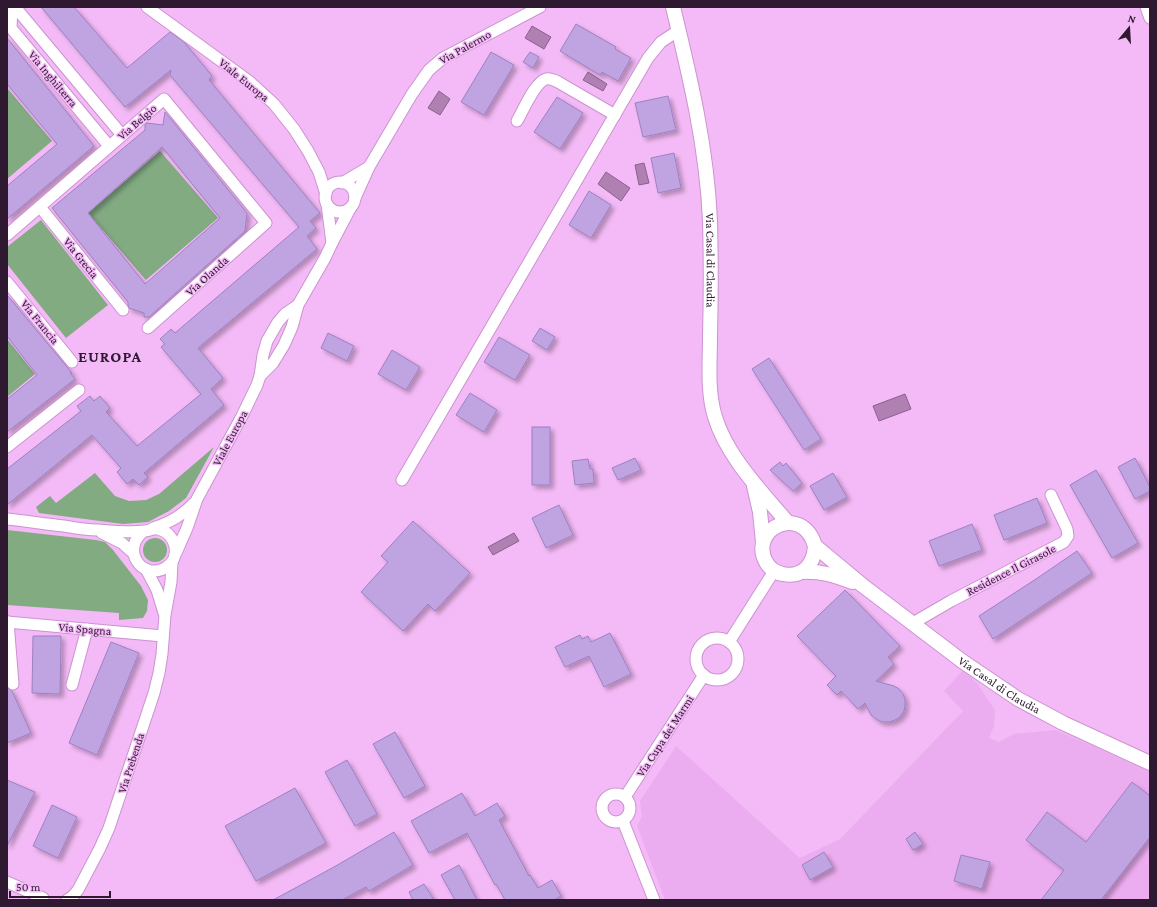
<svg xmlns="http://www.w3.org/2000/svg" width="1157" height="907" font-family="'Crimson Pro',serif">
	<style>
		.built { fill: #ecadf0 }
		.green { fill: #82ab82 }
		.water { fill: #b080b3; stroke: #89618c }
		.building { fill: #c0a4e2; stroke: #9e7fc3; fill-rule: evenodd; filter: url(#shadow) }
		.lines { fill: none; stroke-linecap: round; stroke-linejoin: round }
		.minor-casing { stroke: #cb93cf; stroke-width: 13 }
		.tertiary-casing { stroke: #cb93cf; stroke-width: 16 }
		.minor { stroke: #fff; stroke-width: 11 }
		.tertiary { stroke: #fff; stroke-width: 14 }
		.labels { text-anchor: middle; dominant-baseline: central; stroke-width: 3; stroke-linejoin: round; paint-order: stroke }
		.street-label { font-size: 12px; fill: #2f1930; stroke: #f4baf7 }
		.district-label { font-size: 16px; font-weight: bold; letter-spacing: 1px; fill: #2f1930; stroke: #f4baf7 }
	</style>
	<defs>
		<filter id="shadow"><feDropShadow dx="3.5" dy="3.5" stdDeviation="2" flood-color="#0004"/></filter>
	</defs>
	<rect width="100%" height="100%" fill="#f4baf7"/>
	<polygon class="built" points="963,670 977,683 995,710 994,726 989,738 999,742 1014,734 1055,730 1093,746 1150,772 1150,900 665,900 637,826 642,816 640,801 676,746 800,858 840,839 963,711 944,691"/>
	<g class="green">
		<polygon points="7,88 52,141 7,179"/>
		<polygon points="160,151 218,218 146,280 88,213"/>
		<polygon points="41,220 108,305 66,338 7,264 7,247"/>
		<polygon points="7,339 35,374 7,397"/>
		<polygon points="214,447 186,498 169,511 148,522 123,524 39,513 36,507 50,496 56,503 95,473 115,496 129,501 146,500 159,494"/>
		<polygon points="7,530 96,540 105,542 113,550 141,586 148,600 147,611 143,618 119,620 119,613 7,605"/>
		<circle cx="155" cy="550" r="12"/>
	</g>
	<g class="water">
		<polygon points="532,26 551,37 544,49 525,38"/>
		<polygon points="588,72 607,84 603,91 583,80"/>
		<polygon points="439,91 450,99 440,115 428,108"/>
		<polygon points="644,163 649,183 639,185 635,165"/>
		<polygon points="606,172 630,188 621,201 598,184"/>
		<polygon points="905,394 911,409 879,421 873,406"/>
		<polygon points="514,533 519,541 493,555 488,547"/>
	</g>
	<g class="building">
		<polygon points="41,7 74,7 127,68 170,32 184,42 212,76 209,80 320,213 310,221 316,228 307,236 317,249 198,348 223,378 211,389 224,405 144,473 148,477 139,485 133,479 127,484 117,472 121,468 92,435 7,505 7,469 81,411 77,406 90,396 94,401 100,396 110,408 106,412 137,446 201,394 161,347 165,344 160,339 171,329 175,333 299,227 170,75 171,70 125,107"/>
		<polygon points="576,24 616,47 615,49 631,58 618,81 602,72 600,75 560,51"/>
		<polygon points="7,38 94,146 7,219 7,186 57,144 7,84"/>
		<polygon points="491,52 514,65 484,115 461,102"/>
		<polygon points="530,52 539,57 533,68 523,62"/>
		<polygon points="668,96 676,130 643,137 635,103"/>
		<polygon points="557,97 583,113 560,149 534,132"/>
		<path d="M165,112L247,213L245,231L149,317H144V313L129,308L128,305V302L52,208L145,130V125L147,123L163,125ZM162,147L220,218L145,284L88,213Z"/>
		<polygon points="674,153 681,188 658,193 651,158"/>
		<polygon points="589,191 611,205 591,238 569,225"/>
		<polygon points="7,295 72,373 70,373 75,379 7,432 7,399 37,375 7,336"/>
		<polygon points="540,328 555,337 547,350 532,341"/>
		<polygon points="328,333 354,346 347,361 321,348"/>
		<polygon points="499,337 530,355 515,380 484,362"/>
		<polygon points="392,350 420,367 406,390 378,374"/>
		<polygon points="769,358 821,439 804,450 752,369"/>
		<polygon points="470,393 497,410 484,432 456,415"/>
		<rect x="532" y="427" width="18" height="58"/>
		<polygon points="635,458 641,470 618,480 612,468"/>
		<polygon points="1135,458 1150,487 1150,491 1135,499 1118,467"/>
		<polygon points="588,459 590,469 593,469 594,483 575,485 572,461"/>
		<polygon points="780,462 783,466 786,463 802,483 793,491 770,470"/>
		<polygon points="1096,470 1138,543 1112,558 1070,485"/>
		<polygon points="833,473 847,497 824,510 810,486"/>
		<polygon points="1037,498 1047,523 1004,540 994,515"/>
		<polygon points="559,505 573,535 546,548 532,518"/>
		<polygon points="413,521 470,573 435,611 428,604 403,631 361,592 388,562 381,556"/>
		<polygon points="972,524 982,550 939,566 929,541"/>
		<polygon points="1077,551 1092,573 993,639 979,616 1036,579"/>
		<polygon points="845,590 900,646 888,657 894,664 876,681 894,686 899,689 903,694 905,699 905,705 904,711 900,717 895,720 889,722 882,722 876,719 871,715 865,703 858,709 841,691 837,695 827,685 836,676 797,636"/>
		<polygon points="610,633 631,674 604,687 589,656 565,667 555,647 580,635 582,639 588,636 591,642"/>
		<polygon points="33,636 61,636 60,694 32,693"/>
		<polygon points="111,642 139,653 97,755 69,743"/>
		<polygon points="7,687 12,691 31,733 7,743"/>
		<polygon points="395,732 425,786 404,798 373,744"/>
		<polygon points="347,760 377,814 355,826 325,772"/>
		<polygon points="7,780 35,792 7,846"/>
		<polygon points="1132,782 1150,796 1150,837 1101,900 1041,900 1064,870 1026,840 1047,812 1086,842"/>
		<polygon points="295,788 326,843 256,881 225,826"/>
		<polygon points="462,793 475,816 497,803 505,816 499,820 529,876 530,875 538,888 552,880 561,896 554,900 505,900 496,884 495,885 467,833 429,853 411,821"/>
		<polygon points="52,805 77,817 58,858 33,846"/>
		<polygon points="394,832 413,865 369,891 366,887 342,900 273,900 334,867"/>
		<polygon points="915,832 923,844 913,850 906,839"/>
		<polygon points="824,852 833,867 810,880 802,865"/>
		<polygon points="961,855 990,862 982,889 954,881"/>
		<polygon points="459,865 477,900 455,900 441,875"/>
		<polygon points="424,884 434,900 413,900 409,892"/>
	</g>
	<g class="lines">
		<defs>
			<g id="minor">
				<polyline points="12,7 11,28 109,146"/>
				<polyline points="15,7 122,135"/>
				<polyline points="147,7 250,82 274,104 294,129 308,151 319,172 326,194"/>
				<polyline points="1146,7 1150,18"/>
				<path d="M517,121C523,111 535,82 546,79C550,78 554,80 558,82L615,115"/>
				<circle cx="340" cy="197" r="15"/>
				<polyline points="342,183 369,167"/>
				<polyline points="355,198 369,167 412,94 429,70 443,58 540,7"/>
				<polyline points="327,204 332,243"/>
				<polyline points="40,207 123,310"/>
				<polyline points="7,235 164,99 266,223 148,328"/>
				<polyline points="7,282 72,362"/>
				<polyline points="260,376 273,363 284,345 292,327 298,305 325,258 332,243 351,207"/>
				<polyline points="7,447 79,390"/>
				<polyline points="402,480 648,58 661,42 679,30"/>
				<path d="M7,519C26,521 45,524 64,526C75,528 87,530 98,530C113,531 129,533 144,531C149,531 153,528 158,529C177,533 182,559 165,568C142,581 120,549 144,531"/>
				<path d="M153,528C170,523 182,516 194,503"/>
				<polyline points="102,533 122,543 133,553"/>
				<polyline points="176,553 187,528 197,499 242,416 257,385 260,376 263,355 267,341 278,322 285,314 298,305"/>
				<polyline points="146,569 157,590 164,613"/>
				<polyline points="7,622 163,636"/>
				<polyline points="8,622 13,684"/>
				<polyline points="913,623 951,601 1064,542 1068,536 1067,529 1051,495"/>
				<circle cx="717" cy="659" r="21"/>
				<polyline points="729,642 774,571"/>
				<polyline points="72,685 87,629"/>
				<circle cx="616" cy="808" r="14"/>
				<polyline points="625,797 704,675"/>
				<polyline points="623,821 654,900"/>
				<polyline points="7,882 43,898 42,900"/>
				<polyline points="67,900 73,896 78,890 100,848 109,828 154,693 159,673 162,654 165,615 171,582 172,562"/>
			</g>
			<g id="tertiary">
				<path id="s1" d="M673,7C690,77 707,148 710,221C711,259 711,297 710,336C710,363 707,391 715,417C727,457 762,492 788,523"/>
				<polyline points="754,486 760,512 763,542"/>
				<path id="s2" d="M815,546C814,564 803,578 783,574C776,573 770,569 766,562C748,529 802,502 815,546L862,585L962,661L1018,699L1063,723L1150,763"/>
				<path d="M801,572C821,571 834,575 852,582"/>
			</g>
		</defs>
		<use href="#minor" class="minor-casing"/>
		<use href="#tertiary" class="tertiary-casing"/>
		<use href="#minor" class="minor"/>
		<use href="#tertiary" class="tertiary"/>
	</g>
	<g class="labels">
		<g class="street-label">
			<text transform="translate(465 47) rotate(-29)">Via Palermo</text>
			<text transform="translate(53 79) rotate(50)">Via Inghilterra</text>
			<text transform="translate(244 80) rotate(39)">Viale Europa</text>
			<text transform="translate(137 122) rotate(-41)">Via Belgio</text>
			<text transform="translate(81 258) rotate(51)">Via Grecia</text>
			<text stroke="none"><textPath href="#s1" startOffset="257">Via Casal di Claudia</textPath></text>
			<text transform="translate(207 276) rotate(-42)">Via Olanda</text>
			<text transform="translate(40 322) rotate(51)">Via Francia</text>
			<text transform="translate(230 438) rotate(-62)">Viale Europa</text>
			<text transform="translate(1011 570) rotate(-27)">Residence Il Girasole</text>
			<text transform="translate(85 629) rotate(5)">Via Spagna</text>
			<text stroke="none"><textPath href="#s2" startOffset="394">Via Casal di Claudia</textPath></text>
			<text transform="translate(665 736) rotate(-57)">Via Cupa dei Marmi</text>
			<text transform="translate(131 763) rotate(-72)">Via Prebenda</text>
		</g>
		<g class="district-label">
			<text x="110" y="356">EUROPA</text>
		</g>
	</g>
	<rect width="1157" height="907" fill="none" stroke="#2f1930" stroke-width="16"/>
	<g transform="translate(1129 28) rotate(18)" stroke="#f4baf7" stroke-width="3" paint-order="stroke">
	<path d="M0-3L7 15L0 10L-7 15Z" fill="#2f1930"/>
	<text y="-6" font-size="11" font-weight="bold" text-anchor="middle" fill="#2f1930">N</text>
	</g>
	<path d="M10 891v6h100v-6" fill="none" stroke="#2f1930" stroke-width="2"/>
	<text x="16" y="891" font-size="12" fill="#2f1930" stroke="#f4baf7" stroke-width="3" paint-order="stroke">50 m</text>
</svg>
